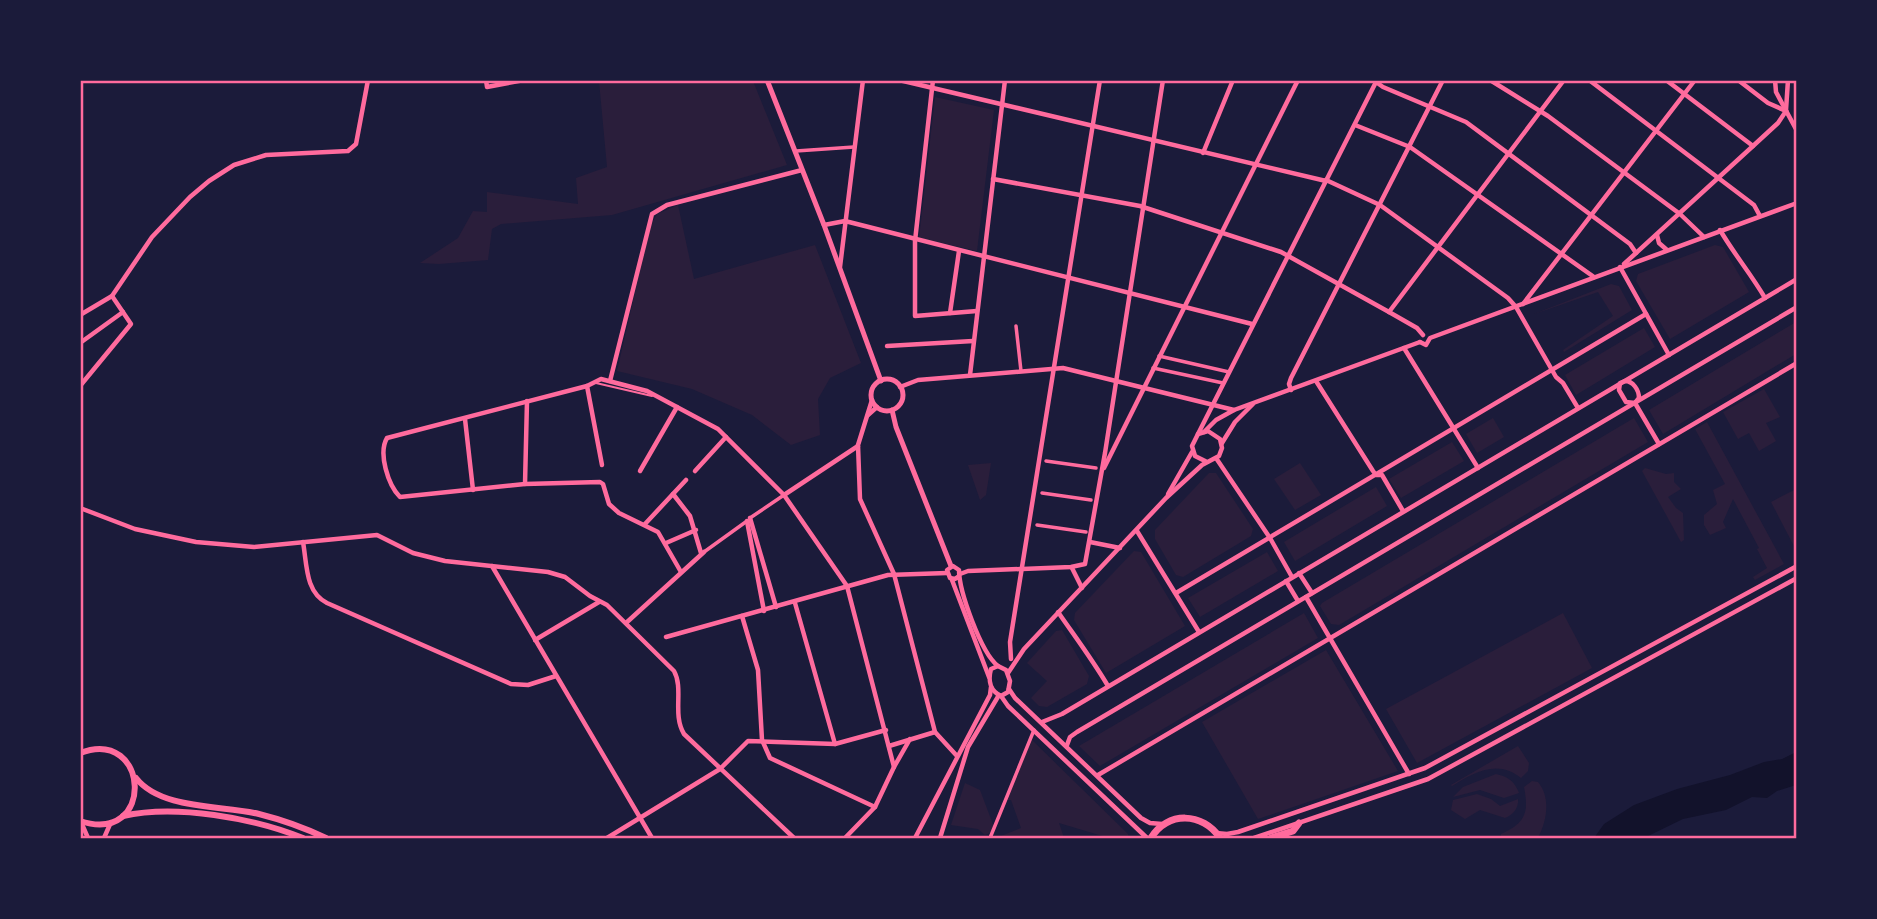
<svg xmlns="http://www.w3.org/2000/svg" width="1877" height="919" font-family="Roboto,sans-serif">
	<style>
		.green { fill: #2a1e3b }
		.water { fill: #12122b }
		.lines { fill: none; stroke-linecap: round; stroke-linejoin: round }
		.service { stroke: #ff6b9d; stroke-width: 2 }
		.pedestrian { stroke: #ff6b9d; stroke-width: 3.5 }
		.minor { stroke: #ff6b9d; stroke-width: 4.5 }
		.tertiary { stroke: #ff6b9d; stroke-width: 5 }
		.secondary { stroke: #ff6b9d; stroke-width: 6 }
		.primary { stroke: #ff6b9d; stroke-width: 7 }
		.neatline { fill: none; stroke: #ff6b9d; stroke-width: 2.5 }
	</style>
	<rect width="100%" height="100%" fill="#1b1b3a"/>
	<g class="green">
		<polygon points="599,81 753,81 787,165 612,215 501,224 492,229 488,260 439,264 420,263 458,238 473,211 487,212 487,192 578,204 576,178 607,167"/>
		<polygon points="935,97 994,110 977,251 919,238"/>
		<polygon points="678,205 694,279 815,245 861,363 830,378 818,399 820,435 791,445 752,415 692,389 617,371 650,227 657,214"/>
		<polygon points="1715,245 1723,247 1749,292 1670,339 1636,281 1638,274"/>
		<polygon points="1611,284 1619,286 1632,310 1564,352 1563,350 1613,316 1598,292 1534,314"/>
		<polygon points="1796,322 1796,354 1663,434 1649,410"/>
		<polygon points="1644,328 1655,347 1576,395 1565,375"/>
		<polygon points="1764,389 1780,417 1766,423 1776,441 1759,451 1749,433 1738,439 1723,412"/>
		<polygon points="1493,418 1504,437 1477,453 1466,434"/>
		<polygon points="1634,418 1648,442 1339,625 1331,624 1320,606 1322,603"/>
		<polygon points="1707,422 1784,564 1755,580 1753,577 1767,568 1757,549 1759,548 1733,499 1723,522 1726,528 1710,535 1704,525 1704,515 1717,504 1713,490 1725,484 1695,429"/>
		<polygon points="1452,442 1464,461 1401,498 1389,479"/>
		<polygon points="991,463 986,495 980,500 968,465"/>
		<polygon points="1300,463 1321,495 1295,510 1274,479"/>
		<polygon points="1645,468 1666,474 1674,473 1674,482 1681,489 1668,497 1676,508 1683,513 1684,540 1681,542 1642,471"/>
		<polygon points="1209,473 1216,473 1253,529 1251,536 1183,577 1176,575 1155,539 1155,530"/>
		<polygon points="1376,487 1387,506 1295,561 1284,542"/>
		<polygon points="1796,489 1796,550 1771,502"/>
		<polygon points="1134,551 1141,552 1185,626 1106,673 1074,620 1075,613"/>
		<polygon points="1267,552 1278,571 1200,617 1188,598"/>
		<polygon points="1304,613 1318,638 1100,766 1079,746"/>
		<polygon points="1563,613 1592,668 1417,763 1386,709"/>
		<polygon points="1062,630 1089,676 1087,684 1047,707 1039,706 1031,698 1047,681 1027,663 1056,631"/>
		<polygon points="1326,650 1398,771 1258,819 1202,722"/>
		<polygon points="1032,740 1128,834 1129,838 1109,838 1059,823 1064,838 996,838 1021,828 1011,800 1006,800"/>
		<path d="M1518,746L1529,763L1528,771L1521,778C1498,759 1474,772 1452,786L1451,785Z"/>
		<path d="M1496,774C1509,777 1514,781 1519,793L1504,798L1480,790L1453,797L1463,787Z"/>
		<path d="M1532,781L1538,782C1551,797 1547,821 1538,838H1501V834C1526,823 1529,812 1524,787Z"/>
		<polygon points="965,783 980,790 994,827 992,832 985,835 978,829 951,825"/>
		<path d="M1477,794L1491,799L1500,806L1518,799C1519,808 1513,815 1505,818L1480,810L1465,819L1451,810L1453,800Z"/>
	</g>
	<polygon class="water" points="1796,752 1796,785 1777,791 1767,798 1752,797 1726,810 1683,819 1644,838 1594,838 1604,824 1634,805 1677,789 1730,775 1764,762 1782,759"/>
	<g class="lines">
		<polyline class="service" points="596,383 652,396"/>
		<g class="pedestrian">
			<polyline points="796,151 854,147"/>
			<polyline points="1016,326 1021,371"/>
			<polyline points="1159,356 1229,372"/>
			<polyline points="1153,368 1223,383"/>
			<polyline points="1046,461 1096,468"/>
			<polyline points="1042,493 1091,500"/>
			<polyline points="750,518 784,495"/>
			<polyline points="1037,525 1086,532"/>
			<polyline points="704,552 747,521"/>
			<polyline points="990,838 1034,730"/>
		</g>
		<g class="minor">
			<polyline points="486,80 487,87 524,80"/>
			<polyline points="899,80 1326,181"/>
			<polyline points="933,80 915,241 915,316 977,311"/>
			<polyline points="1490,80 1548,116 1680,214 1704,237"/>
			<polyline points="1589,80 1754,205 1760,216"/>
			<polyline points="1666,80 1753,146"/>
			<polyline points="1738,80 1768,103 1786,111"/>
			<polyline points="1775,80 1776,92 1797,131"/>
			<polyline points="1376,82 1383,87 1466,122 1630,244 1636,253"/>
			<polyline points="1786,110 1788,80"/>
			<polyline points="1355,125 1410,147 1594,277"/>
			<polyline points="1203,153 1233,80"/>
			<polyline points="993,179 1140,206 1281,252 1389,312 1417,328 1423,335"/>
			<polyline points="1326,180 1380,205 1508,298 1516,307 1556,377 1563,383 1578,408"/>
			<polyline points="824,225 845,221 1252,324"/>
			<path d="M1720,230C1734,254 1751,274 1765,298"/>
			<polyline points="1657,235 1659,243 1667,250"/>
			<polyline points="1624,264 1753,146 1778,123 1786,111"/>
			<polyline points="840,267 863,80"/>
			<polyline points="1620,267 1669,355"/>
			<polyline points="1523,304 1695,80"/>
			<polyline points="1389,312 1564,80"/>
			<polyline points="950,313 959,251"/>
			<polyline points="80,315 112,296 152,237 190,197 209,181 234,165 266,155 348,151 356,144 368,80"/>
			<polyline points="1420,342 1426,345 1430,338 1797,203"/>
			<polyline points="80,343 123,312"/>
			<polyline points="887,346 973,341"/>
			<polyline points="1404,348 1478,468"/>
			<polyline points="970,375 1005,80"/>
			<polyline points="610,381 652,214 667,205 802,170"/>
			<polyline points="1316,381 1373,471 1376,475 1382,475 1403,511"/>
			<path d="M1625,381C1633,381 1639,390 1639,398L1635,403L1626,402L1619,390L1620,383Z"/>
			<polyline points="80,386 131,324 112,296"/>
			<polyline points="587,386 602,465"/>
			<polyline points="900,387 918,380 1063,368 1234,410"/>
			<polyline points="1291,390 1289,384 1291,378 1443,80"/>
			<polyline points="872,400 858,445 860,499 894,574 935,732 957,756"/>
			<polyline points="1635,403 1659,444"/>
			<polyline points="868,415 877,407"/>
			<polyline points="465,419 473,490"/>
			<polyline points="1204,432 1216,420 1234,410 1420,342"/>
			<polyline points="1198,434 1377,80"/>
			<polyline points="1222,443 1235,422 1253,404"/>
			<polyline points="1216,458 1270,538 1292,577"/>
			<polyline points="1104,468 1298,80"/>
			<polyline points="640,471 677,407"/>
			<polyline points="695,471 726,437"/>
			<polyline points="525,484 527,401"/>
			<polyline points="673,494 690,516 701,553"/>
			<polyline points="1168,494 1192,452"/>
			<polyline points="784,495 858,446"/>
			<path d="M80,508L135,529L196,542L254,547L377,535L413,553L445,561L548,572L565,577L590,596L607,605L674,671C684,689 672,714 684,734L794,838"/>
			<polyline points="750,518 776,607"/>
			<polyline points="747,521 764,611"/>
			<polyline points="645,524 686,480"/>
			<polyline points="1137,531 1199,632"/>
			<path d="M303,542C307,564 305,592 327,603L511,684L528,685L556,676"/>
			<polyline points="1090,542 1120,548"/>
			<polyline points="666,543 696,530"/>
			<polyline points="492,566 652,838"/>
			<polyline points="1072,568 1082,588"/>
			<path d="M681,572L658,532L619,513L609,504L603,484L600,482L525,484L400,497C388,485 378,453 387,438L587,386L601,379L647,391L718,429L784,495L847,586L894,767"/>
			<polyline points="1299,573 1312,593"/>
			<polyline points="960,574 968,571 1071,567 1085,564 1105,453 1163,80"/>
			<path d="M959,576L955,579L950,578L947,570L953,566L959,570C959,591 981,653 998,666"/>
			<polyline points="952,580 989,677"/>
			<polyline points="1286,581 1298,601"/>
			<polyline points="1176,593 1646,314"/>
			<polyline points="1306,597 1409,774"/>
			<polyline points="795,603 835,744"/>
			<path d="M1058,612C1076,638 1092,659 1108,686"/>
			<polyline points="742,616 758,670 762,740 770,758 875,807"/>
			<polyline points="626,623 704,552"/>
			<polyline points="666,637 888,575 947,573"/>
			<polyline points="535,640 599,602"/>
			<polyline points="1011,659 1010,642 1100,80"/>
			<path d="M998,666L1006,670L1010,681L1008,692L1001,696C990,691 988,680 991,669Z"/>
			<polyline points="1008,673 1024,649 1166,498 1202,465 1219,456 1222,448 1220,439 1208,431 1198,434 1192,446 1195,456 1207,462"/>
			<polyline points="1009,689 1015,698 1141,818 1150,823 1162,824"/>
			<polyline points="1001,696 1008,706 1147,838"/>
			<polyline points="1042,722 1062,714 1797,279"/>
			<polyline points="1067,745 1070,737 1077,732 1797,307"/>
			<polyline points="889,746 935,732"/>
			<polyline points="1098,775 1797,363"/>
			<polyline points="81,822 88,838"/>
			<polyline points="1216,833 1227,834 1238,832 1425,768 1797,566"/>
			<polyline points="104,838 111,822"/>
			<polyline points="607,838 720,769 748,741 835,744 886,730"/>
			<polyline points="845,838 875,807 894,767 910,739"/>
			<polyline points="915,838 990,695 991,687"/>
			<polyline points="940,838 968,747 999,695"/>
			<polyline points="1254,838 1428,779 1797,578"/>
		</g>
		<g class="tertiary">
			<polyline points="767,80 824,225 881,381"/>
			<circle cx="887" cy="395" r="16"/>
			<polyline points="892,410 896,427 951,566"/>
		</g>
		<g class="secondary">
			<path d="M80,753C150,726 156,846 80,821"/>
			<path d="M136,778C161,810 222,805 259,814C283,820 305,828 326,838"/>
			<path d="M123,816C176,804 253,818 303,838"/>
		</g>
		<g class="primary">
			<path d="M1151,838C1167,811 1203,812 1220,838"/>
			<polyline points="1271,838 1293,831 1299,823"/>
		</g>
	</g>
	<rect width="1877" height="919" fill="none" stroke="#1b1b3a" stroke-width="164"/>
	<rect x="82" y="82" width="1713" height="755" class="neatline"/>
</svg>
